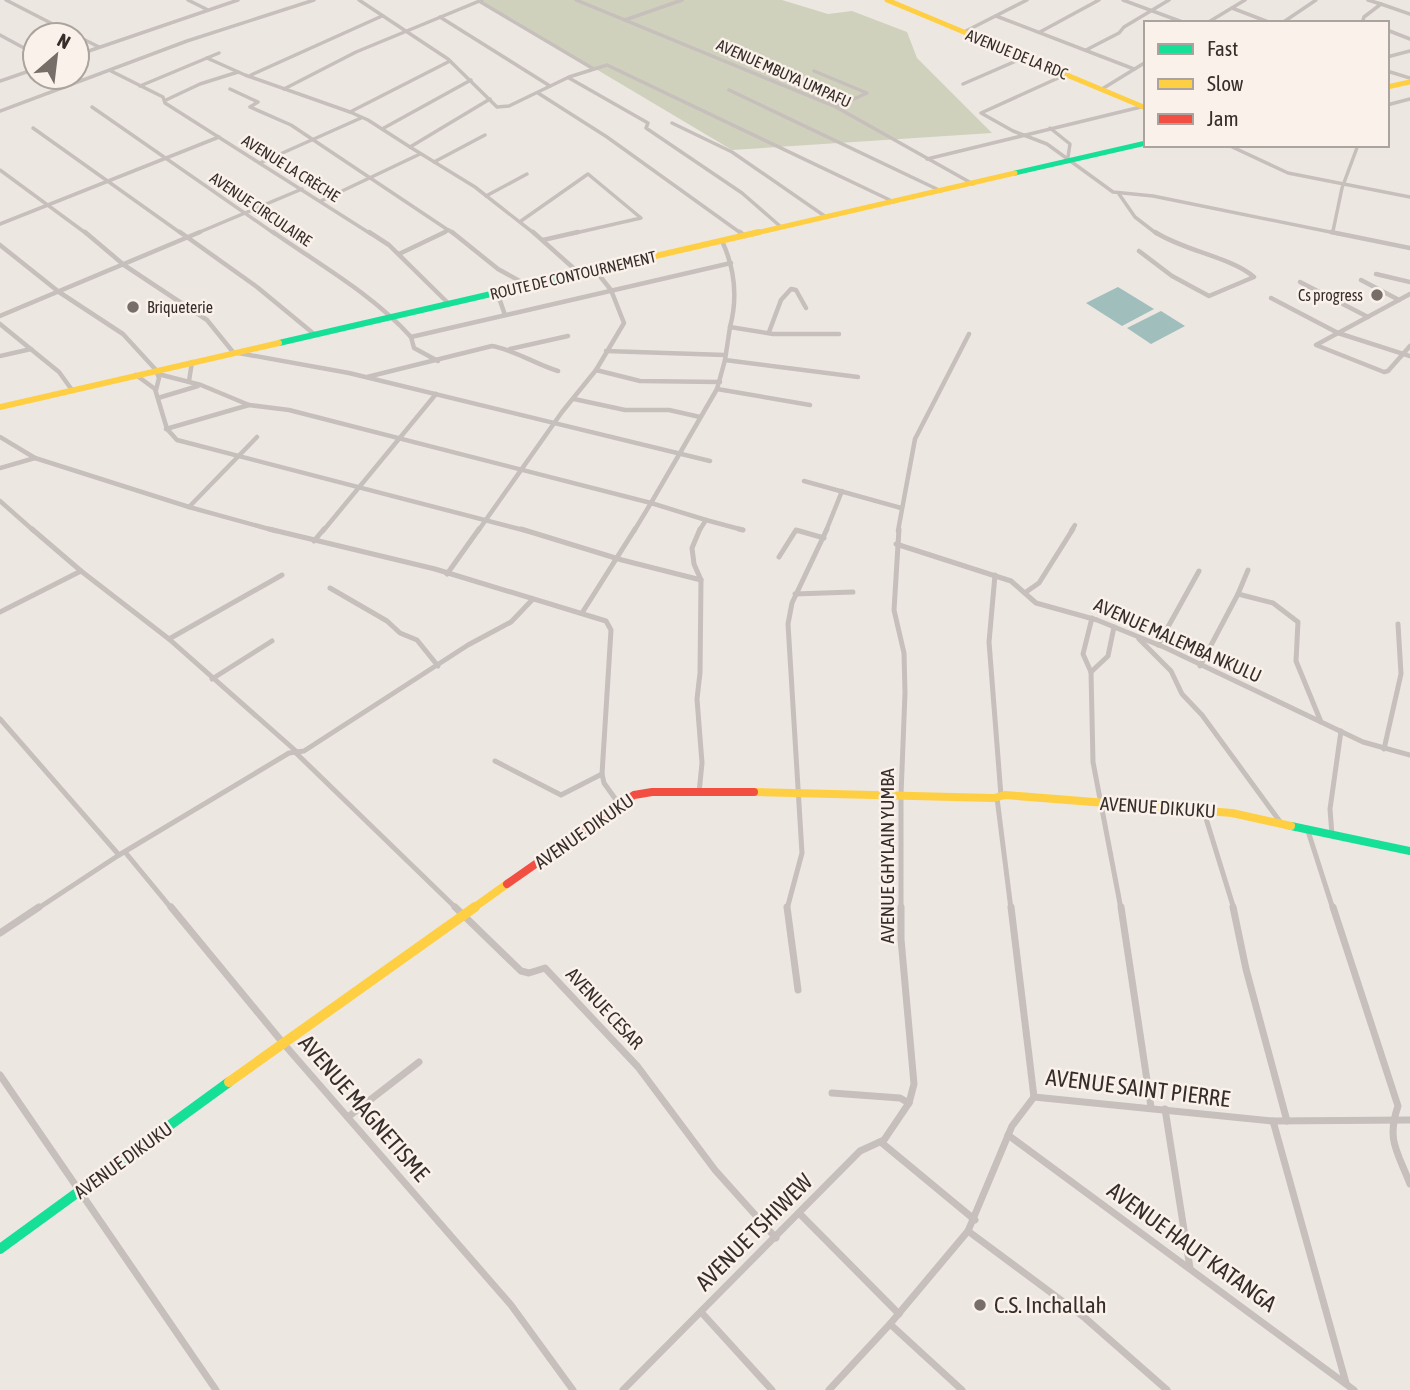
<svg xmlns="http://www.w3.org/2000/svg" width="1410" height="1390" font-family="'Asap Condensed',sans-serif">
	<style>
		.green { fill: #cfd1bd }
		.water { fill: #a0bebc }
		.lines { fill: none; stroke-linecap: round; stroke-linejoin: round }
		.street-far3 { stroke: #c6bfbb; stroke-width: 3.5 }
		.street-far2 { stroke: #c6bfbb; stroke-width: 4.5 }
		.street-far1 { stroke: #c6bfbb; stroke-width: 5 }
		.street { stroke: #c6bfbb; stroke-width: 7 }
		.fast-far3 { stroke: #16e098; stroke-width: 5 }
		.fast-far2 { stroke: #16e098; stroke-width: 6 }
		.fast-far1 { stroke: #16e098; stroke-width: 8 }
		.fast { stroke: #16e098; stroke-width: 10 }
		.slow-far3 { stroke: #ffcf43; stroke-width: 5 }
		.slow-far2 { stroke: #ffcf43; stroke-width: 6 }
		.slow-far1 { stroke: #ffcf43; stroke-width: 8 }
		.slow { stroke: #ffcf43; stroke-width: 10 }
		.jam { stroke: #f24e42; stroke-width: 8 }
		.poi-dot { fill: #776e6a; stroke: #f9f1ea; stroke-width: 2.5 }
		.labels { text-anchor: middle; dominant-baseline: central; stroke-width: 5; stroke-linejoin: round; paint-order: stroke }
		.far-street-label { font-size: 16px; fill: #372d2a; stroke: #f9f1ea }
		.far-poi-label { font-size: 16px; fill: #372d2a; stroke: #f9f1ea; text-anchor: end }
		.street-label { font-size: 19px; fill: #372d2a; stroke: #f9f1ea }
		.near-street-label { font-size: 23px; fill: #372d2a; stroke: #f9f1ea }
		.near-poi-label { font-size: 23px; fill: #372d2a; stroke: #f9f1ea; text-anchor: start }
	</style>
	<rect width="100%" height="100%" fill="#ede7e2"/>
	<polygon class="green" points="480,0 782,0 828,14 852,11 907,32 917,58 992,133 732,150"/>
	<g class="water">
		<polygon points="1118,287 1154,309 1122,326 1086,303"/>
		<polygon points="1161,311 1185,326 1151,344 1127,328"/>
	</g>
	<g class="lines">
		<g class="street-far3">
			<polyline points="6,0 74,35"/>
			<polyline points="188,0 208,10"/>
			<polyline points="359,0 448,59 497,107 509,106 569,77 607,65 894,202"/>
			<polyline points="576,0 836,107 973,184"/>
			<polyline points="1123,0 1185,23"/>
			<polyline points="479,1 592,68"/>
			<polyline points="1381,4 1410,14"/>
			<polyline points="1232,8 1271,23"/>
			<polyline points="996,16 1134,69"/>
			<polyline points="440,17 550,86"/>
			<polyline points="625,20 682,0"/>
			<polyline points="1207,23 1245,0"/>
			<polyline points="1282,23 1316,0"/>
			<polyline points="1362,23 1364,17 1381,4 1368,0"/>
			<polyline points="1387,30 1410,39"/>
			<polyline points="964,32 1027,0"/>
			<polyline points="1040,32 1099,0"/>
			<polyline points="0,35 35,54"/>
			<polyline points="77,36 99,47"/>
			<polyline points="1086,50 1119,33 1124,27 1169,0"/>
			<polyline points="77,55 238,0"/>
			<polyline points="1387,57 1410,51"/>
			<polyline points="207,58 245,75 350,112"/>
			<polyline points="111,71 163,97 165,103 371,234"/>
			<polyline points="814,71 867,93 836,107"/>
			<polyline points="1387,71 1410,78"/>
			<polyline points="1067,74 981,113 1013,131 1047,144 1113,192 1153,196 1340,234"/>
			<polyline points="251,75 382,16"/>
			<polyline points="569,78 648,123 646,128 742,193 781,227"/>
			<polyline points="0,81 35,69"/>
			<polyline points="963,84 1025,57"/>
			<polyline points="140,86 219,53"/>
			<polyline points="230,89 258,102 250,107 291,125 454,234"/>
			<polyline points="284,89 356,52 482,0"/>
			<polyline points="1102,89 1146,62"/>
			<polyline points="729,90 941,191"/>
			<polyline points="538,93 607,137 742,234"/>
			<polyline points="490,99 410,147 475,187 535,234"/>
			<polyline points="166,100 200,84 238,72"/>
			<polyline points="1387,105 1410,99"/>
			<polyline points="92,107 275,234"/>
			<polyline points="0,111 187,41 314,0"/>
			<polyline points="672,123 732,152 826,217"/>
			<polyline points="33,128 182,234"/>
			<polyline points="1050,128 1070,144 1068,157"/>
			<polyline points="382,129 471,80"/>
			<polyline points="1228,145 1288,173 1410,197"/>
			<polyline points="410,147 368,120 350,112 450,61"/>
			<polyline points="927,159 1145,106"/>
			<polyline points="434,162 485,135"/>
			<polyline points="260,163 361,118"/>
			<polyline points="0,170 87,234"/>
			<polyline points="1119,194 1135,217 1157,234"/>
			<polyline points="486,196 527,174"/>
			<polyline points="321,201 420,154"/>
			<polyline points="521,221 588,174 641,218 571,234"/>
			<polyline points="0,224 219,137"/>
			<polyline points="1333,231 1342,188 1358,145"/>
			<polyline points="195,234 302,189"/>
			<polyline points="441,234 449,230"/>
		</g>
		<g class="street-far2">
			<polyline points="85,232 124,265 207,320 233,352 349,373 710,461"/>
			<polyline points="180,232 257,287 314,334"/>
			<path d="M273,232C320,265 372,294 411,337"/>
			<polyline points="369,232 389,245 448,303"/>
			<polyline points="452,232 498,269 527,285"/>
			<polyline points="533,232 579,273"/>
			<polyline points="740,232 745,236"/>
			<polyline points="1331,232 1410,248"/>
			<polyline points="543,240 578,232"/>
			<path d="M722,241C735,269 738,297 730,327L773,334H839"/>
			<polyline points="0,245 59,292 123,334 156,370 159,378 156,390"/>
			<path d="M1139,251L1172,276L1209,296L1254,277C1231,257 1184,251 1155,232"/>
			<polyline points="399,254 445,232"/>
			<polyline points="1376,274 1410,282"/>
			<polyline points="1361,280 1399,300"/>
			<polyline points="1300,282 1368,317"/>
			<polyline points="497,292 505,315"/>
			<polyline points="1410,294 1316,345 1384,372 1388,371 1410,346"/>
			<polyline points="1271,298 1338,333 1410,356"/>
			<polyline points="0,316 200,232"/>
			<polyline points="0,324 59,372 72,390"/>
			<polyline points="730,327 725,360 858,377"/>
			<polyline points="769,332 781,300 791,289 796,290 806,308"/>
			<polyline points="411,337 731,263"/>
			<polyline points="411,337 414,348 438,361"/>
			<polyline points="510,349 568,336"/>
			<polyline points="606,351 725,355"/>
			<polyline points="0,356 31,349"/>
			<polyline points="596,370 640,381 720,382"/>
			<polyline points="158,374 201,385 249,405 289,410 651,503 634,531"/>
			<polyline points="136,375 155,389 167,429 177,440 527,531"/>
			<path d="M367,377L492,346C515,350 535,364 558,371"/>
			<polyline points="189,381 192,362"/>
			<polyline points="717,389 810,405"/>
			<polyline points="158,398 198,386"/>
			<polyline points="574,399 625,410 669,410 700,417"/>
			<polyline points="166,429 249,405"/>
			<polyline points="0,437 35,458 189,507 276,531"/>
			<polyline points="0,468 35,458"/>
			<polyline points="804,481 901,508"/>
			<polyline points="0,501 34,531"/>
			<polyline points="189,507 257,437"/>
			<polyline points="706,520 743,530"/>
			<polyline points="323,531 436,394"/>
			<polyline points="478,531 562,412 596,370 624,323 611,290 595,270"/>
			<polyline points="699,531 706,520 651,503 717,389 725,360"/>
			<polyline points="796,531 798,531"/>
			<polyline points="826,531 842,491"/>
			<polyline points="898,531 915,439 969,334"/>
			<polyline points="1071,531 1075,525"/>
		</g>
		<g class="street-far1">
			<polyline points="32,529 81,571 169,639 297,752"/>
			<polyline points="269,529 435,569 606,621 611,630 602,774 604,783 619,804"/>
			<polyline points="521,529 622,560 701,580"/>
			<polyline points="739,529 743,530"/>
			<polyline points="899,529 894,610 904,653 905,693 901,795 901,909"/>
			<polyline points="314,541 324,529"/>
			<polyline points="896,544 1011,581 1036,603 1097,620 1166,648 1363,742 1410,755"/>
			<polyline points="779,557 796,530 824,538"/>
			<polyline points="447,574 479,529"/>
			<polyline points="995,575 989,642 1001,796"/>
			<polyline points="330,588 387,621 400,633 417,640 438,666"/>
			<polyline points="1026,592 1039,583 1073,529"/>
			<polyline points="795,594 853,592"/>
			<polyline points="1238,594 1248,570"/>
			<polyline points="0,612 81,571"/>
			<polyline points="582,613 635,529"/>
			<polyline points="1114,627 1108,656 1091,672 1093,762 1121,909"/>
			<polyline points="169,639 282,575"/>
			<polyline points="1139,639 1171,671 1182,694 1202,715 1281,823"/>
			<polyline points="1158,645 1199,571"/>
			<polyline points="1200,666 1238,594 1273,603 1298,622 1296,661 1321,722"/>
			<polyline points="1091,672 1083,654 1092,618"/>
			<polyline points="212,679 272,641"/>
			<polyline points="0,719 119,855"/>
			<polyline points="1384,749 1401,674 1398,624"/>
			<polyline points="295,752 457,909"/>
			<polyline points="495,761 561,795 602,774"/>
			<polyline points="699,793 702,763 697,699 700,673 701,580 694,564 692,548 700,529"/>
			<polyline points="997,798 1011,909"/>
			<polyline points="1204,812 1234,909"/>
			<polyline points="1307,828 1333,909"/>
			<polyline points="1332,835 1330,809 1341,731"/>
			<polyline points="125,852 172,909"/>
			<polyline points="37,909 119,855 289,753 304,751 468,645 511,622 533,599"/>
			<polyline points="787,909 802,853 788,624 792,603 827,529"/>
		</g>
		<g class="street">
			<polyline points="171,907 283,1043 511,1305 573,1390"/>
			<polyline points="455,907 521,971 529,973 545,968 638,1067 715,1170 776,1238"/>
			<polyline points="787,907 798,990"/>
			<polyline points="1011,907 1034,1097"/>
			<polyline points="1121,907 1151,1107"/>
			<polyline points="1233,907 1246,969 1287,1121"/>
			<path d="M1333,907L1398,1106C1386,1141 1398,1152 1410,1184"/>
			<polyline points="0,933 39,907"/>
			<polyline points="0,1075 216,1390"/>
			<polyline points="832,1093 900,1098 909,1103"/>
			<polyline points="1034,1097 1273,1121 1410,1120"/>
			<polyline points="1165,1109 1190,1268"/>
			<polyline points="348,1117 419,1062"/>
			<polyline points="1273,1121 1346,1383"/>
			<polyline points="1008,1135 1354,1390"/>
			<polyline points="882,1143 975,1220"/>
			<polyline points="799,1213 899,1314"/>
			<polyline points="968,1231 1085,1318 1167,1390"/>
			<polyline points="701,1312 772,1390"/>
			<polyline points="890,1324 962,1390"/>
			<polyline points="623,1390 860,1151 884,1140 909,1103 914,1084 901,939 901,907"/>
			<polyline points="829,1390 890,1324 968,1231 1012,1126 1034,1097"/>
		</g>
		<polyline class="fast-far3" points="1015,173 1146,143"/>
		<polyline class="fast-far2" points="279,343 608,267"/>
		<polyline class="fast-far1" points="1291,826 1410,851"/>
		<polyline class="fast" points="0,1249 229,1082"/>
		<g class="slow-far3">
			<polyline points="887,0 1146,108"/>
			<polyline points="1387,87 1410,82"/>
			<polyline points="752,234 1015,173"/>
		</g>
		<g class="slow-far2">
			<polyline points="608,267 759,232"/>
			<polyline points="0,407 279,343"/>
		</g>
		<g class="slow-far1">
			<polyline points="754,792 994,798 1005,795 1232,813 1291,826"/>
			<polyline points="472,909 507,884"/>
		</g>
		<polyline class="slow" points="229,1082 475,907"/>
		<polyline class="jam" points="507,884 634,795 652,792 754,792"/>
	</g>
	<g class="poi-dot">
		<circle cx="1377" cy="295" r="7"/>
		<circle cx="133" cy="307" r="7"/>
		<circle cx="980" cy="1305" r="7"/>
	</g>
	<g class="labels">
		<g class="far-street-label">
			<text transform="translate(1017 54) rotate(22)">AVENUE DE LA RDC</text>
			<text transform="translate(784 73) rotate(24)">AVENUE MBUYA UMPAFU</text>
			<text transform="translate(291 168) rotate(32)">AVENUE LA CRÈCHE</text>
			<text transform="translate(261 209) rotate(34)">AVENUE CIRCULAIRE</text>
			<text transform="translate(573 275) rotate(-13)">ROUTE DE CONTOURNEMENT</text>
		</g>
		<g class="far-poi-label">
			<text x="1363" y="295">Cs progress</text>
			<text x="147" y="307" text-anchor="start">Briqueterie</text>
		</g>
		<g class="street-label">
			<text transform="translate(1178 640) rotate(24)">AVENUE MALEMBA NKULU</text>
			<text transform="translate(1158 807) rotate(4)">AVENUE DIKUKU</text>
			<text transform="translate(584 831) rotate(-35)">AVENUE DIKUKU</text>
			<text transform="translate(887 856) rotate(-90)">AVENUE GHYLAIN YUMBA</text>
			<text transform="translate(605 1008) rotate(47)">AVENUE CESAR</text>
			<text transform="translate(123 1160) rotate(-36)">AVENUE DIKUKU</text>
		</g>
		<g class="near-street-label">
			<text transform="translate(1138 1088) rotate(7)">AVENUE SAINT PIERRE</text>
			<text transform="translate(364 1108) rotate(49)">AVENUE MAGNETISME</text>
			<text transform="translate(754 1232) rotate(-45)">AVENUE TSHIWEW</text>
			<text transform="translate(1192 1247) rotate(36)">AVENUE HAUT KATANGA</text>
		</g>
		<g class="near-poi-label">
			<text x="994" y="1305">C.S. Inchallah</text>
		</g>
	</g>
	<rect x="1144" y="21" width="245" height="126" fill="#f9f1ea" stroke="#aba39d" stroke-width="2"/>
	<rect x="1158" y="44" width="35" height="10" fill="#16e098" stroke="#aba39d" stroke-width="2"/>
	<text x="1207" y="56" font-size="21" fill="#372d2a">Fast</text>
	<rect x="1158" y="79" width="35" height="10" fill="#ffcf43" stroke="#aba39d" stroke-width="2"/>
	<text x="1207" y="91" font-size="21" fill="#372d2a">Slow</text>
	<rect x="1158" y="114" width="35" height="10" fill="#f24e42" stroke="#aba39d" stroke-width="2"/>
	<text x="1207" y="126" font-size="21" fill="#372d2a">Jam</text>
	<g transform="translate(56 56) rotate(28)"><circle r="33" fill="#f9f1ea" stroke="#aba39d" stroke-width="2"/>
	<path d="M0-5L12 26L0 18L-12 26Z" fill="#776e6a"/>
	<text y="-10" font-size="19" font-weight="bold" text-anchor="middle" fill="#372d2a">N</text>
	</g>
</svg>
